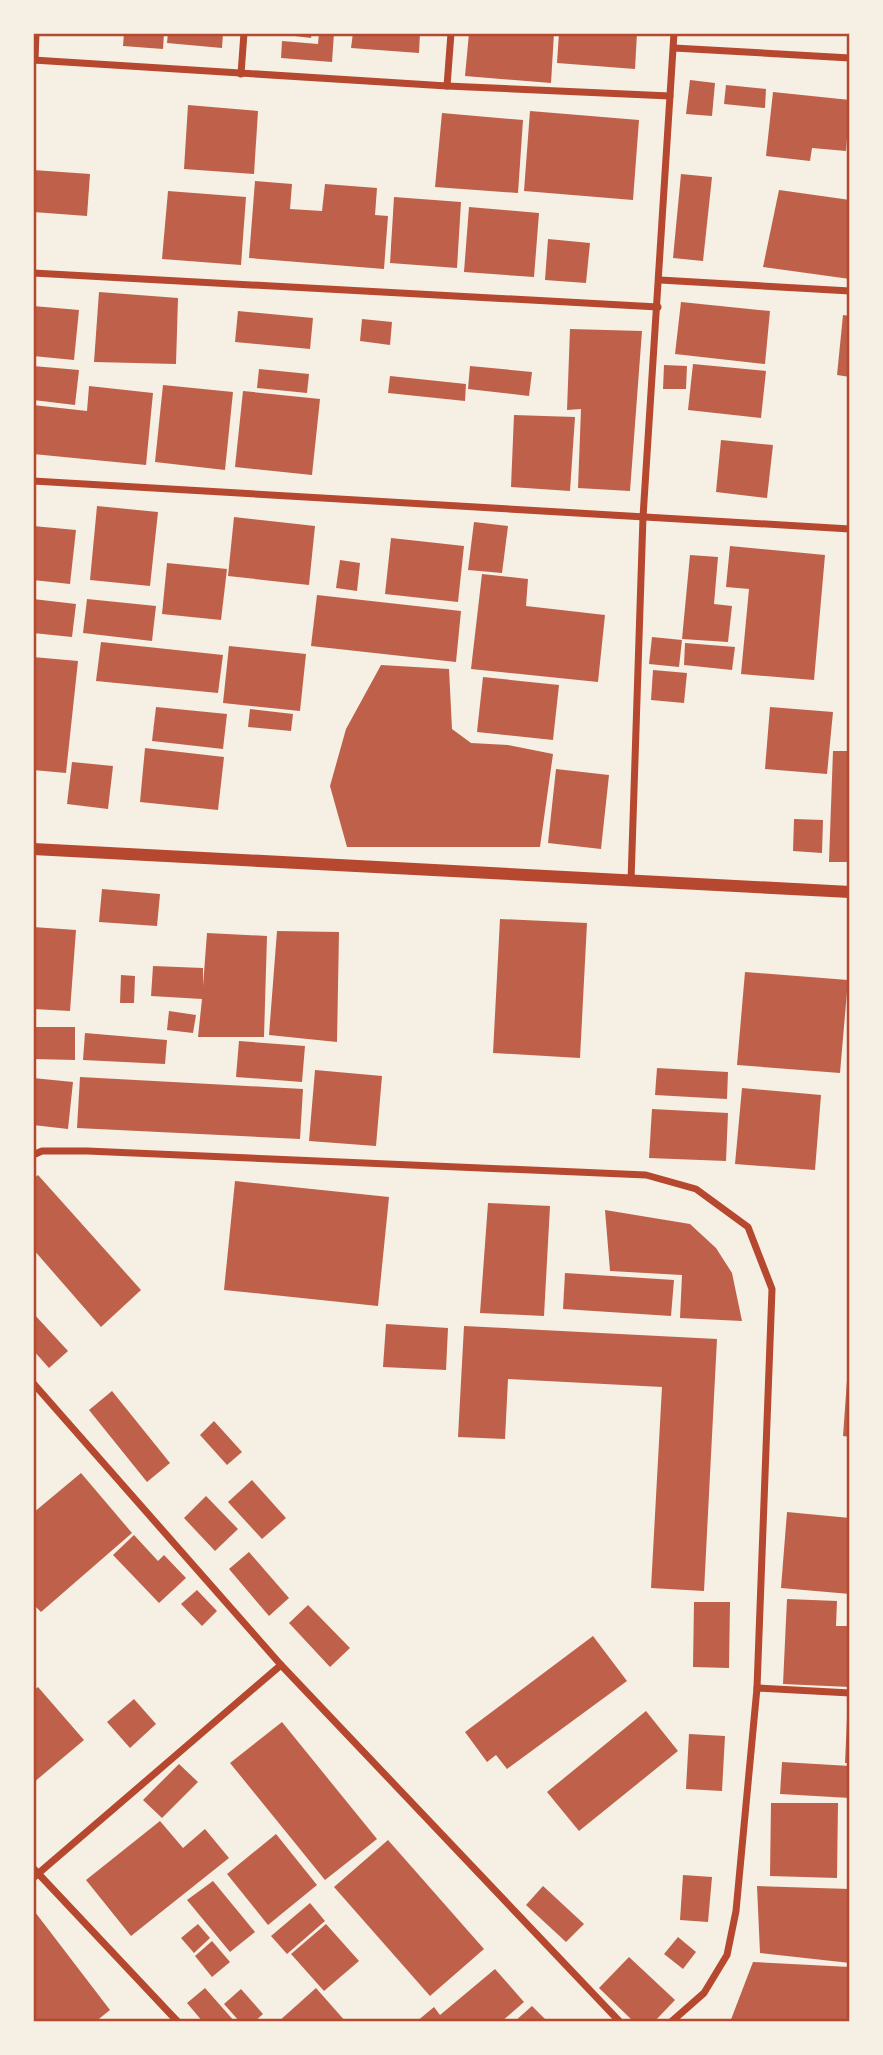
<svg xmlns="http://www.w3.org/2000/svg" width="883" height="2055" font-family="Quicksand,sans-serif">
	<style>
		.building { fill: #bf614a }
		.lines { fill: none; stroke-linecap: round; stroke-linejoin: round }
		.minor { stroke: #b5482f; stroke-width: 7 }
		.tertiary { stroke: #b5482f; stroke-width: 12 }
		.neatline { fill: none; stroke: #b5482f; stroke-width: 2.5 }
	</style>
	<rect width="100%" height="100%" fill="#f6efe4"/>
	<g class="building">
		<polygon points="124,33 164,33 163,49 123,46"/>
		<polygon points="168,33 223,33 222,48 167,43"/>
		<polygon points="270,33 312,33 311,38"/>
		<polygon points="319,33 334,33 332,62 281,58 282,41 318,44"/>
		<polygon points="353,33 420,33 419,53 351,48"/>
		<polygon points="469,33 554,33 551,83 465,76"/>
		<polygon points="559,33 637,33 635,69 557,63"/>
		<polygon points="690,80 715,83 712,116 686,114"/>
		<polygon points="726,85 766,89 765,108 724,104"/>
		<polygon points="773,92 850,100 846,151 812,148 810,161 766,156"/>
		<polygon points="188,105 258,111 254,174 184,169"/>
		<polygon points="530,111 639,120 633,200 524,191"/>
		<polygon points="442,113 523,120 518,193 435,187"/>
		<polygon points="33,170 90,174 87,216 33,212"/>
		<polygon points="681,174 712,177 703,261 673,258"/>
		<polygon points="255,181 292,184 290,209 322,211 325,184 377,188 375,215 388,216 384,269 249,258"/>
		<polygon points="779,190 850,200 850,279 763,267"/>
		<polygon points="168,191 246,197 241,265 162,259"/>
		<polygon points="394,197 461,202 457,268 390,263"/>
		<polygon points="469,207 539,213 534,277 464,272"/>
		<polygon points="548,239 590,243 586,283 545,280"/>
		<polygon points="99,292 178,298 176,364 94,362"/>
		<polygon points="681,302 770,311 765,364 675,354"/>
		<polygon points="33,306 79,310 74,360 33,356"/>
		<polygon points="238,311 313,318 310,349 235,342"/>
		<polygon points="843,315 850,316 850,377 837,375"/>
		<polygon points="362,319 392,322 390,345 360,341"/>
		<polygon points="570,329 642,331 630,491 578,488 581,409 567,410"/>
		<polygon points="693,364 766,371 761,418 688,410"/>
		<polygon points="664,365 687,366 686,389 663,389"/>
		<polygon points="33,366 79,370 75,405 33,400"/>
		<polygon points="470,366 532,372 529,396 468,389"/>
		<polygon points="259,369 309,374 307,393 257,388"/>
		<polygon points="390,376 466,384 465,401 388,393"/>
		<polygon points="163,385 233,392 225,470 155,462"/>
		<polygon points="89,386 153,393 146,465 33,454 33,405 87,411"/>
		<polygon points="243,391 320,399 312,475 235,467"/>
		<polygon points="514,415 575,417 570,491 511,487"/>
		<polygon points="721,440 773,445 767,498 716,492"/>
		<polygon points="97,506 158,512 150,586 90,580"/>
		<polygon points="234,517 315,526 309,585 228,576"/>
		<polygon points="474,522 508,526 502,573 468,570"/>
		<polygon points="33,526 76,530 70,584 33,580"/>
		<polygon points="391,538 464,546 458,602 385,594"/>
		<polygon points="730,546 825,555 814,680 741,674 749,589 726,587"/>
		<polygon points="690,555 718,557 714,604 732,606 728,642 682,639"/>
		<polygon points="340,560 360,563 357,591 336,588"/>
		<polygon points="167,563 227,569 221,620 162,614"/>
		<polygon points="482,574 528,579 526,606 605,615 598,682 471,669"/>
		<polygon points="317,595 461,611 456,662 311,646"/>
		<polygon points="33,599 76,604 72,637 33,633"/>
		<polygon points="87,599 156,606 152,641 83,633"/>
		<polygon points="652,637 682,640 679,667 649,664"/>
		<polygon points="101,642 223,655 218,693 96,681"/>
		<polygon points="685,643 735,647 732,670 684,665"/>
		<polygon points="229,646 306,654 300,711 223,703"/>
		<polygon points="33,657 78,661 66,773 33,770"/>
		<polygon points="381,665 449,669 452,729 471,743 508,745 553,754 540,847 347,847 330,786 346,729"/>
		<polygon points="653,670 687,673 684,703 651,700"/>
		<polygon points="483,677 559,685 553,740 477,732"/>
		<polygon points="156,707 227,714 223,749 152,741"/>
		<polygon points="770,707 833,712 827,774 765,769"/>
		<polygon points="250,709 293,714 291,731 248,727"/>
		<polygon points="145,748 224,757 218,810 140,802"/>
		<polygon points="833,751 850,751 850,862 829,862"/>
		<polygon points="72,762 113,766 108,809 67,804"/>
		<polygon points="556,769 609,775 601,849 548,843"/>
		<polygon points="794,819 823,820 822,853 793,851"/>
		<polygon points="102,889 160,894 157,926 99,922"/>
		<polygon points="500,919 587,923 580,1058 493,1053"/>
		<polygon points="33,927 76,930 70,1011 33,1009"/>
		<polygon points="277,931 339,932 337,1042 269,1035"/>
		<polygon points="207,933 267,936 264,1037 198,1037 202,999 151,996 153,966 203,968 203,986"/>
		<polygon points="745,972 848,980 840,1073 737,1065"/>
		<polygon points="121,975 135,976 134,1003 120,1003"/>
		<polygon points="169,1011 196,1015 193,1033 167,1030"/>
		<polygon points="33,1027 75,1027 75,1060 33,1059"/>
		<polygon points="85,1033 167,1040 165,1064 83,1060"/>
		<polygon points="239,1041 305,1046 302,1082 236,1077"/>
		<polygon points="657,1068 728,1072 727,1099 655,1095"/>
		<polygon points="315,1070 382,1076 376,1146 309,1141"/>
		<polygon points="80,1077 303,1089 300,1139 77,1128"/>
		<polygon points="33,1078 73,1082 68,1129 33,1125"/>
		<polygon points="742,1088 821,1095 815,1170 735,1164"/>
		<polygon points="652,1109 728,1113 726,1161 649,1158"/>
		<polygon points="38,1175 141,1290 101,1327 33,1249 33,1179"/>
		<polygon points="235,1181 389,1197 378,1306 224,1290"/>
		<polygon points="488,1203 550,1206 544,1316 480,1313"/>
		<polygon points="605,1210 690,1224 716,1248 732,1273 742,1321 680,1318 682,1275 610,1271"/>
		<polygon points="565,1273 674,1280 671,1316 563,1309"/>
		<polygon points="33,1313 68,1351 49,1368 33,1350"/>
		<polygon points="386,1324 448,1328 446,1370 383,1367"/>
		<polygon points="464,1326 717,1339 704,1591 651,1588 662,1387 508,1379 505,1439 458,1437"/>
		<polygon points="847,1380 850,1380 850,1437 843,1436"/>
		<polygon points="112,1391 170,1463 147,1482 89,1410"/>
		<polygon points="214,1421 242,1452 227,1465 200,1435"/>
		<polygon points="81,1473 132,1533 41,1612 33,1604 33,1513"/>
		<polygon points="252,1480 286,1518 262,1539 228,1502"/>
		<polygon points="206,1496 238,1529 215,1551 184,1518"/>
		<polygon points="787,1512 850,1518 850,1594 781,1588"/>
		<polygon points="134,1535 158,1561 164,1555 186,1578 159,1603 113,1555"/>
		<polygon points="249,1552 289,1598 269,1616 229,1569"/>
		<polygon points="197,1590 217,1611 202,1626 181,1604"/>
		<polygon points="787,1599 837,1601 836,1626 850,1626 850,1687 783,1684"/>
		<polygon points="694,1602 730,1602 729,1668 693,1667"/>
		<polygon points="308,1605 350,1648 330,1667 289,1623"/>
		<polygon points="593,1636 627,1681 507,1769 496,1755 487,1762 465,1732"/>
		<polygon points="38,1687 84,1740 33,1783 33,1691"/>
		<polygon points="134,1699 156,1724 130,1748 107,1722"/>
		<polygon points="646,1711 678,1751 579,1831 547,1792"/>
		<polygon points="847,1718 850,1718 850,1763 845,1763"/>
		<polygon points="282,1722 377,1839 325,1880 230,1763"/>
		<polygon points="689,1734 725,1736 722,1791 686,1789"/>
		<polygon points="782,1762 850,1766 850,1798 780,1794"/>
		<polygon points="179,1764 198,1782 162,1818 143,1800"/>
		<polygon points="771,1803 838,1803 837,1878 770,1876"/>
		<polygon points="160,1821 183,1848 205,1829 229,1858 131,1936 86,1880"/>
		<polygon points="276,1834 317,1885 268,1925 227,1874"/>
		<polygon points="388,1840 484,1949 430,1996 334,1887"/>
		<polygon points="683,1875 712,1877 708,1922 680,1920"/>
		<polygon points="213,1881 255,1932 230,1952 187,1900"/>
		<polygon points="543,1886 584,1924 566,1942 526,1905"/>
		<polygon points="757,1886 850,1889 850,1963 760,1953"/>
		<polygon points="310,1903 325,1921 287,1954 271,1936"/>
		<polygon points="35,1912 110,2010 95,2022 33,2022"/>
		<polygon points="198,1924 210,1938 194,1953 181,1938"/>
		<polygon points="326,1924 359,1961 324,1991 291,1954"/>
		<polygon points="678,1937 696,1952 683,1969 664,1954"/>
		<polygon points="212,1941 230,1962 212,1977 195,1956"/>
		<polygon points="629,1957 675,2000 654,2022 634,2022 599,1988"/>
		<polygon points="753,1962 850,1967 850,2022 730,2022"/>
		<polygon points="495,1969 524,2002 501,2022 416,2022 434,2007 440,2015"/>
		<polygon points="205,1988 235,2022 203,2022 187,2003"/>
		<polygon points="316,1988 346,2022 278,2022"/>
		<polygon points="241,1989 263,2014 254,2022 240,2022 224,2004"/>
		<polygon points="532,2006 548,2022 514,2022"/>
	</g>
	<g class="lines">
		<g class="minor">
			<polyline points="674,48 850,58"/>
			<polyline points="33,60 447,86 670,96"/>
			<polyline points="35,60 36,33"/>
			<polyline points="241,74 244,33"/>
			<polyline points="447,86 451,33"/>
			<polyline points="33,273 658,307"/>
			<polyline points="660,280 850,291"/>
			<polyline points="33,481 850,529"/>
			<polyline points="631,881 643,517 674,33"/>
			<polyline points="33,1155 42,1151 87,1151 646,1175 696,1189 748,1227 772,1289 757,1688 736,1911 727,1955 704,1993 671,2022"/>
			<polyline points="33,1383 281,1665 620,2022"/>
			<polyline points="757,1688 850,1693"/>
			<polyline points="33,1868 178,2022"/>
			<polyline points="33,1878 281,1665"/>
		</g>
		<polyline class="tertiary" points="33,849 850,892"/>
	</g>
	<rect width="883" height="2055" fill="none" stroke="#f6efe4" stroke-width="70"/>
	<rect x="35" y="35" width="813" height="1985" class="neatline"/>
</svg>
